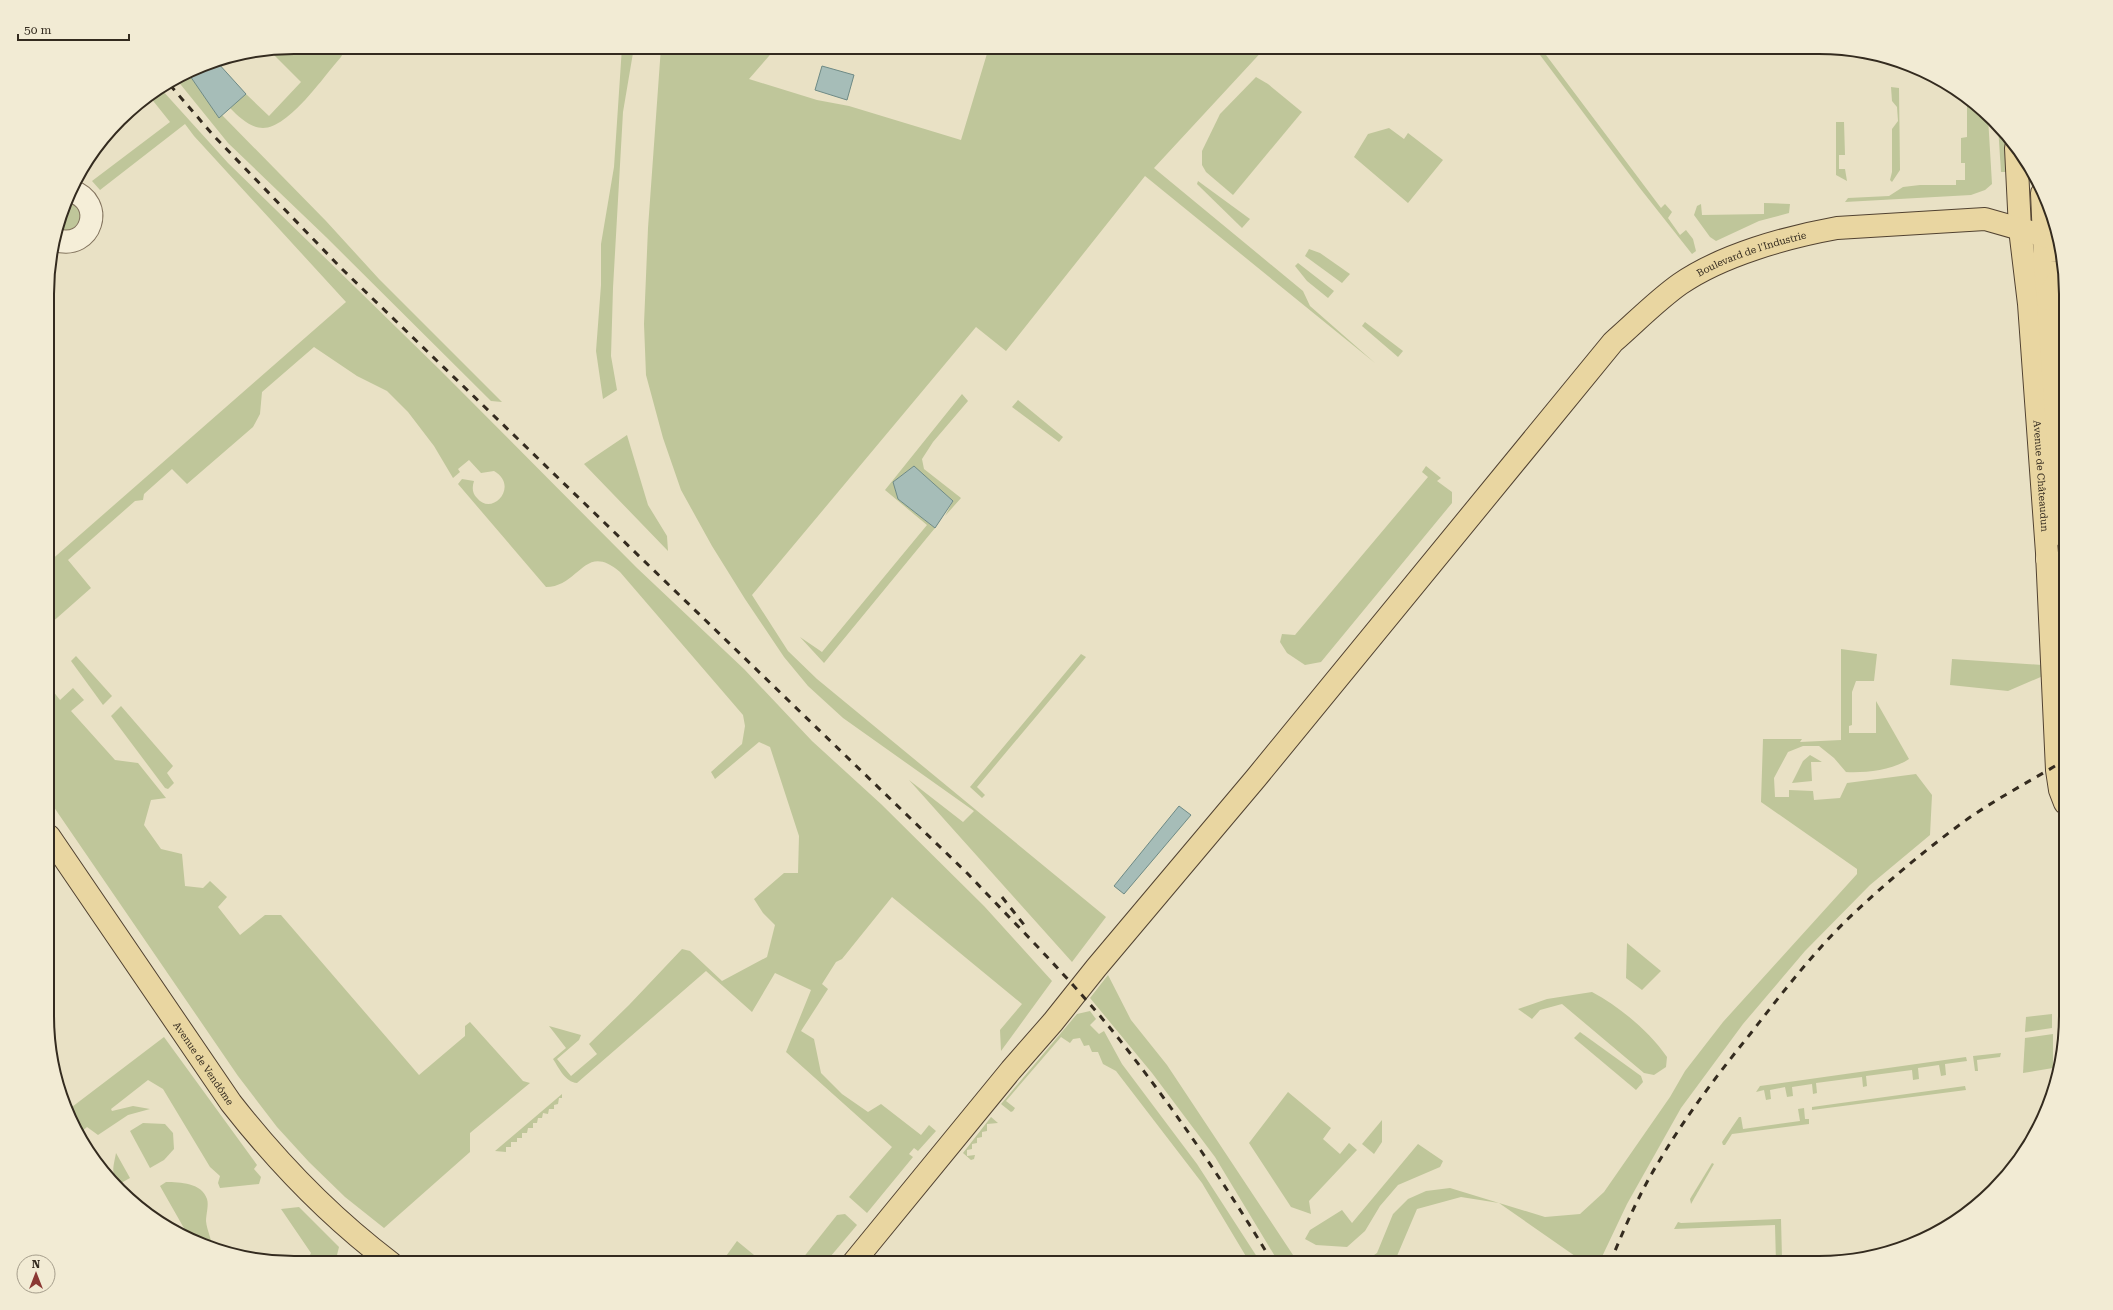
<svg xmlns="http://www.w3.org/2000/svg" width="2113" height="1310" font-family="'Roboto Serif',serif">
	<style>
		.green { fill: #bfc69a }
		.water { fill: #a6bdb8; stroke: #6e8a85 }
		.lines { fill: none; stroke-linecap: round; stroke-linejoin: round }
		.minor-casing { stroke: #82735d; stroke-width: 24 }
		.major-casing { stroke: #514231; stroke-width: 24 }
		.minor { stroke: #f5eed8; stroke-width: 22 }
		.major { stroke: #e9d6a1; stroke-width: 22 }
		.rail { stroke: #342b1f; stroke-width: 3; stroke-dasharray: 7 7; stroke-linecap: butt }
		.labels { text-anchor: middle; dominant-baseline: central; stroke-width: 3; stroke-linejoin: round; paint-order: stroke }
		.street-label { font-size: 10px; fill: #342b1f; stroke: #f2ebd4 }
		.rim { fill: none; stroke: #342b1f; stroke-width: 2 }
	</style>
	<rect width="100%" height="100%" fill="#e9e1c5"/>
	<g class="green">
		<path d="M294,47H346L341,57C324,76 289,128 263,128C250,128 239,117 230,108L246,94L269,116L301,82L271,52Z"/>
		<polygon points="622,47 634,47 623,112 613,288 611,356 617,390 603,399 596,351 601,285 601,244 614,167"/>
		<polygon points="661,47 776,48 749,79 817,100 849,106 961,140 989,47 1266,47 1154,168 1303,291 1310,306 1375,363 1145,176 1006,351 976,327 752,595 788,651 817,679 1106,917 1072,962 909,780 963,822 974,811 843,718 808,686 784,657 745,599 712,546 681,490 663,438 646,375 644,324 648,228"/>
		<polygon points="1534,47 1540,47 1661,208 1665,204 1672,212 1668,218 1680,235 1686,230 1693,239 1696,251 1692,254 1639,187"/>
		<polygon points="188,73 219,118 222,115 326,221 379,279 502,402 491,401 326,237 228,143 177,80"/>
		<polygon points="1256,77 1268,84 1302,112 1233,195 1206,172 1202,165 1202,151 1220,114"/>
		<polygon points="1891,87 1899,88 1900,170 1892,182 1890,180 1892,172 1892,129 1898,121 1897,107 1892,101"/>
		<path d="M162,90L228,163L441,371L637,568L744,669L812,741L881,804L984,906L1052,981L1001,1051L1000,1030L1022,1004L892,897L842,959L836,962L822,984L828,989L801,1031L814,1039L821,1073L842,1094L868,1112L881,1104L921,1135L929,1125L936,1131L918,1151L914,1148L909,1154L913,1157L867,1213L849,1197L892,1147L786,1052L811,990L775,973L752,1012L706,971L577,1083C565,1082 559,1068 553,1059L566,1048L549,1026L581,1035L579,1040L557,1059L571,1076L597,1054L589,1044L629,1005L682,949L690,951L722,981L767,957L775,925L763,913L754,899L784,873H798L799,836L770,747L759,742L715,779L711,772L742,744L745,726L743,715L620,572C584,541 580,587 546,587L458,484L462,479L474,481C472,487 472,493 477,498C492,517 520,486 494,471L481,473L469,460L458,469L460,472L453,478L434,446L408,412L387,391L357,376L314,347L262,392L260,414L253,427L187,484L172,469L144,494L143,500L135,501L68,560L91,588L49,625V562L346,302L194,136L185,124L100,190L92,181L170,122L150,97Z"/>
		<polygon points="1967,98 1988,117 1992,184 1985,190 1971,195 1845,202 1848,198 1889,196 1903,187 1920,185 1956,185 1956,180 1965,180 1965,163 1961,163 1961,138 1967,137"/>
		<polygon points="1836,122 1844,122 1845,155 1839,155 1839,169 1845,169 1847,181 1836,175"/>
		<polygon points="1998,126 2005,132 2007,172 2001,172"/>
		<polygon points="1389,128 1404,139 1408,133 1443,160 1408,203 1354,157 1368,134"/>
		<polygon points="1198,181 1250,219 1242,228 1197,184"/>
		<path d="M68,199L75,201L82,216C77,226 71,234 59,229Z"/>
		<polygon points="1764,203 1790,204 1789,213 1759,221 1716,241 1710,237 1694,215 1697,206 1701,204 1702,215 1764,214"/>
		<polygon points="1309,249 1320,253 1350,274 1342,283 1305,256"/>
		<polygon points="1298,263 1334,291 1328,298 1307,281 1295,266"/>
		<polygon points="1365,322 1403,351 1398,357 1362,326"/>
		<polygon points="962,394 968,401 933,442 922,459 924,469 961,498 945,516 953,501 914,466 893,482 898,499 935,528 824,663 800,637 822,652 927,525 885,490"/>
		<polygon points="1018,400 1063,437 1059,442 1012,407"/>
		<polygon points="627,435 648,505 667,536 668,551 584,464"/>
		<polygon points="1426,466 1441,478 1437,481 1452,492 1452,503 1321,662 1305,665 1287,653 1280,642 1282,634 1295,635 1428,477 1422,472"/>
		<path d="M1841,649L1877,654L1874,681H1856L1852,692V725L1849,726V733H1876V701L1909,759C1893,770 1866,773 1846,772L1834,758L1819,746H1803L1788,752L1774,778L1775,797H1789V790L1813,791L1814,800L1840,798L1847,783L1916,774L1932,795L1930,835L1870,885L1805,951L1743,1024L1681,1108L1627,1204L1599,1263H1573L1575,1256L1499,1203L1461,1197L1417,1209L1394,1263H1362L1377,1253L1393,1214L1408,1199L1426,1191L1450,1188L1545,1217L1580,1214L1604,1192L1670,1097L1685,1071L1723,1022L1857,874V869L1761,802L1763,739H1802L1800,742L1841,740Z"/>
		<polygon points="1081,654 1086,657 977,787 985,795 982,798 970,787"/>
		<polygon points="76,656 112,696 103,705 71,661"/>
		<polygon points="1952,659 2042,665 2043,676 2008,691 1950,685"/>
		<polygon points="49,686 60,700 73,688 84,700 71,711 115,760 138,763 166,798 151,800 144,825 161,849 182,854 185,886 203,888 210,881 227,897 218,907 240,935 265,915 281,915 419,1075 465,1036 465,1026 470,1022 523,1081 530,1083 470,1133 470,1152 384,1228 345,1197 309,1162 277,1127 238,1076 49,800"/>
		<polygon points="121,706 173,766 167,773 174,783 168,789 165,788 111,716"/>
		<polygon points="1810,755 1822,762 1811,762 1812,781 1792,783 1803,761"/>
		<polygon points="1627,943 1661,971 1642,990 1626,978"/>
		<polygon points="1108,975 1131,1020 1167,1065 1295,1258 1308,1263 1279,1263 1215,1157 1152,1073 1090,998"/>
		<path d="M1592,992C1620,1007 1649,1031 1667,1057L1666,1067L1654,1075L1644,1073L1562,1004L1540,1010L1532,1019L1518,1009L1547,999Z"/>
		<polygon points="1090,1011 1096,1019 1090,1025 1099,1034 1104,1031 1122,1064 1197,1164 1261,1263 1250,1263 1202,1183 1116,1071 1103,1064 1098,1052 1092,1052 1089,1045 1084,1046 1080,1038 1073,1039 1070,1043 1061,1037 1006,1101 1015,1108 1013,1111 1011,1112 1001,1104 1077,1014"/>
		<polygon points="2052,1014 2052,1028 2025,1032 2026,1017"/>
		<polygon points="1580,1032 1641,1076 1643,1082 1636,1090 1574,1038"/>
		<polygon points="2053,1034 2053,1068 2023,1073 2025,1038"/>
		<polygon points="164,1037 257,1165 254,1169 261,1177 259,1184 220,1188 218,1183 220,1176 210,1167 163,1089 148,1080 111,1109 112,1111 133,1106 150,1109 128,1115 98,1135 87,1127 79,1134 68,1110"/>
		<polygon points="2001,1053 2000,1057 1977,1060 1978,1071 1975,1071 1973,1056"/>
		<polygon points="1966,1057 1967,1061 1945,1064 1946,1075 1941,1076 1939,1065 1918,1068 1919,1079 1913,1080 1912,1070 1866,1076 1867,1086 1863,1087 1862,1077 1816,1083 1817,1093 1813,1094 1812,1084 1792,1087 1793,1096 1787,1097 1785,1087 1770,1090 1771,1099 1766,1100 1764,1090 1756,1092 1760,1086"/>
		<polygon points="1965,1086 1966,1090 1812,1110 1812,1107"/>
		<polygon points="1288,1092 1331,1128 1323,1139 1340,1154 1349,1143 1357,1150 1309,1201 1311,1214 1291,1207 1249,1143"/>
		<polygon points="562,1094 562,1098 559,1098 558,1104 554,1105 554,1109 549,1109 548,1114 543,1113 542,1118 538,1118 537,1123 533,1123 533,1128 528,1128 527,1133 522,1133 522,1138 517,1138 517,1142 511,1142 511,1147 506,1147 506,1152 495,1151"/>
		<polygon points="1804,1108 1805,1119 1809,1119 1809,1124 1732,1134 1725,1145 1723,1145 1722,1142 1739,1117 1741,1117 1743,1129 1800,1121 1798,1109"/>
		<polygon points="991,1117 998,1123 987,1124 987,1131 982,1132 982,1137 977,1138 977,1143 972,1144 972,1149 967,1150 967,1156 975,1155 974,1159 971,1160 963,1153"/>
		<polygon points="1382,1120 1382,1142 1374,1154 1362,1144"/>
		<polygon points="143,1123 165,1124 173,1133 174,1149 164,1160 150,1168 130,1131"/>
		<polygon points="1418,1144 1443,1161 1440,1167 1398,1185 1380,1206 1365,1231 1347,1247 1316,1245 1305,1239 1310,1230 1342,1210 1352,1223"/>
		<path d="M116,1153L130,1178L121,1183L122,1187C110,1174 113,1169 116,1153Z"/>
		<polygon points="1712,1163 1714,1164 1691,1204 1690,1199"/>
		<path d="M166,1182C180,1182 202,1183 207,1199C209,1205 206,1214 206,1221C207,1231 212,1239 212,1248L189,1237L160,1186Z"/>
		<polygon points="299,1207 339,1247 335,1263 306,1263 311,1253 281,1209"/>
		<polygon points="845,1214 857,1225 825,1263 799,1263 837,1215"/>
		<polygon points="1781,1219 1782,1258 1849,1256 1862,1258 1835,1262 1776,1263 1775,1225 1674,1229 1678,1222 1681,1223"/>
		<polygon points="737,1241 754,1255 754,1263 721,1263"/>
	</g>
	<g class="water">
		<polygon points="217,62 246,94 219,118 188,73 200,66"/>
		<polygon points="822,66 854,75 847,100 815,90"/>
		<polygon points="914,466 953,501 935,528 898,499 893,482"/>
		<polygon points="1179,806 1191,815 1124,894 1114,886"/>
	</g>
	<g class="lines">
		<defs>
			<g id="minor">
				<path d="M56,240C91,251 107,202 71,191"/>
				<polyline points="2047,559 2065,589"/>
			</g>
			<g id="major">
				<path id="s1" d="M2016,148L2020,229L2029,304L2047,553L2057,770L2060,790L2065,803"/>
				<polyline points="2042,193 2045,262 2065,537"/>
				<polyline points="2047,299 2064,270"/>
				<path id="s2" d="M49,836L231,1103C278,1163 330,1217 391,1263"/>
				<path id="s3" d="M853,1263L1011,1070L1053,1022L1096,968L1256,778L1613,342C1635,323 1656,301 1680,284C1722,255 1787,237 1837,228L1985,219L2059,240"/>
			</g>
		</defs>
		<use href="#minor" class="minor-casing"/>
		<use href="#major" class="major-casing"/>
		<use href="#minor" class="minor"/>
		<use href="#major" class="major"/>
		<g class="rail">
			<path d="M170,85L213,135L342,269L968,874C1019,928 1072,980 1119,1039C1175,1110 1226,1185 1273,1263"/>
			<polyline points="1002,897 1025,926"/>
			<path d="M1610,1263C1624,1229 1639,1194 1658,1163C1685,1117 1718,1074 1751,1033C1783,992 1815,950 1853,914C1887,882 1924,851 1962,823C1995,799 2031,781 2065,760"/>
		</g>
	</g>
	<g class="labels">
		<g class="street-label">
			<text stroke="none"><textPath href="#s3" startOffset="1361">Boulevard de l'Industrie</textPath></text>
			<text stroke="none"><textPath href="#s1" startOffset="329">Avenue de Châteaudun</textPath></text>
			<text stroke="none"><textPath href="#s2" startOffset="275">Avenue de Vendôme</textPath></text>
		</g>
	</g>
	<path d="M0 0H2113V1310H0ZM294 54H1819A240 240 0 0 1 2059 294V1016A240 240 0 0 1 1819 1256H294A240 240 0 0 1 54 1016V294A240 240 0 0 1 294 54Z" fill="#f2ebd4" fill-rule="evenodd"/>
	<path class="rim" d="M294 54H1819A240 240 0 0 1 2059 294V1016A240 240 0 0 1 1819 1256H294A240 240 0 0 1 54 1016V294A240 240 0 0 1 294 54Z"/>
	<g transform="translate(36 1274)"><circle r="19" fill="#f2ebd4" stroke="#a69e8c"/>
	<path d="M0-3L7 15L0 10L-7 15Z" fill="#8b3833"/>
	<text y="-6" font-size="11" font-weight="bold" text-anchor="middle" fill="#342b1f">N</text>
	</g>
	<path d="M18 34v6h111v-6" fill="none" stroke="#342b1f" stroke-width="2"/>
	<text x="24" y="34" font-size="12" fill="#342b1f" stroke="#f2ebd4" stroke-width="3" paint-order="stroke">50 m</text>
</svg>
